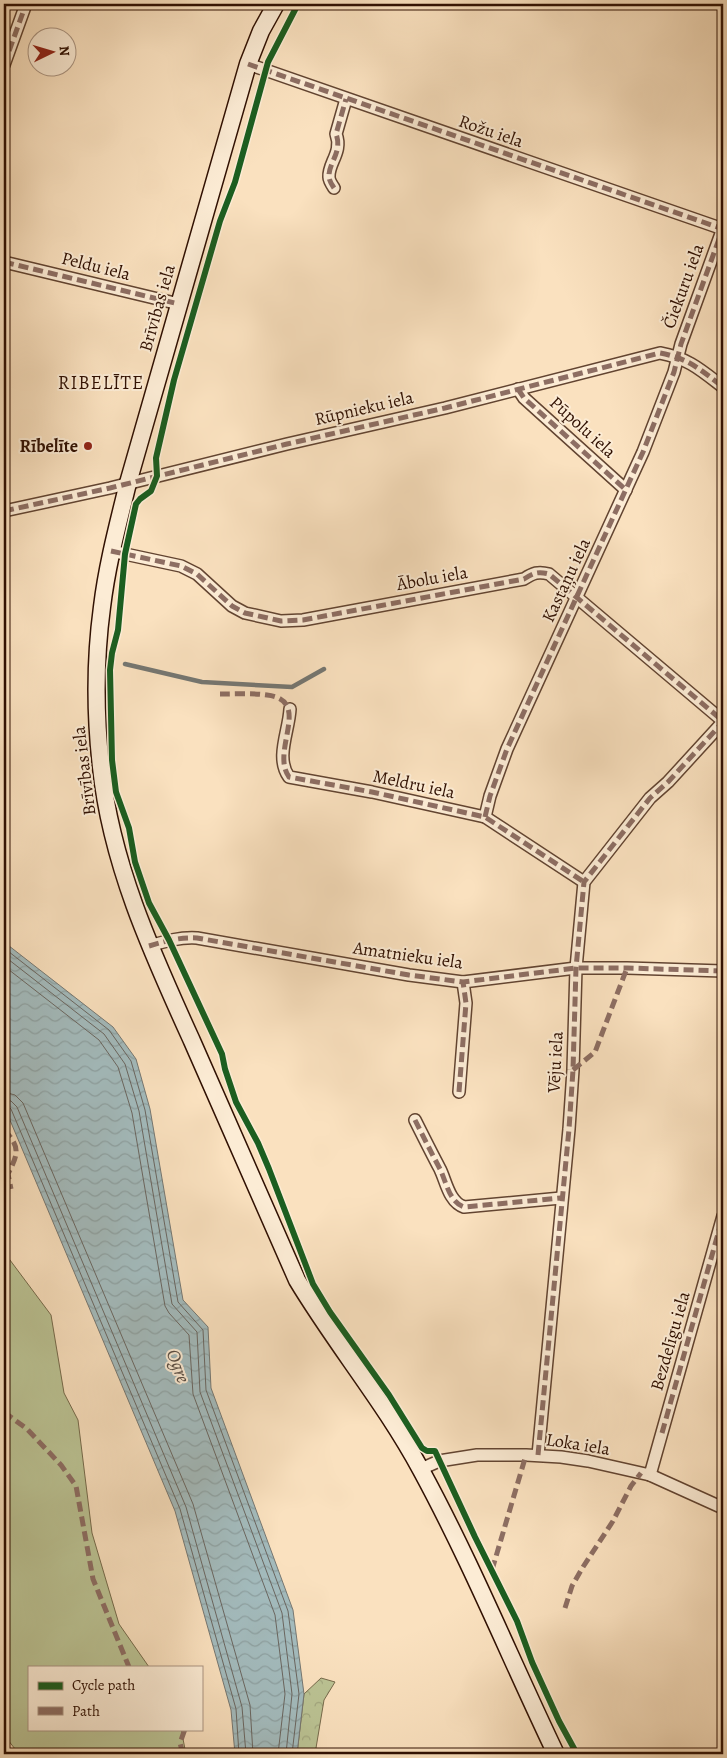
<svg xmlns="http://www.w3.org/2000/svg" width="727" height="1758" font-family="Alegreya,serif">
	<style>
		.grass { fill: #bbc394; stroke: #766a4b }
		.forest { fill: url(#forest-crowns); stroke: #766a4b }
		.water { fill: url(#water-waves); stroke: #757772 }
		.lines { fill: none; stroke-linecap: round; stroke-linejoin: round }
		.shore { stroke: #6a6660; stroke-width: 1 }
		.stream { stroke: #757772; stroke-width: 4.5 }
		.street-casing { stroke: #624431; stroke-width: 14 }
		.secondary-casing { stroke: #301002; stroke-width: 19 }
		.street { stroke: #fcecd5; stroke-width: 11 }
		.secondary { stroke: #fcecd5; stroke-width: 16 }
		.quiet { stroke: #8d6e63; stroke-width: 5; stroke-dasharray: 10 5; stroke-linecap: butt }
		.cycleway-casing { stroke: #fcecd5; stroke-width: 9 }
		.cycleway { stroke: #1b5e20; stroke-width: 6 }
		.poi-dot { fill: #8f2418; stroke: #fcecd5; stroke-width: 2 }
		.labels { text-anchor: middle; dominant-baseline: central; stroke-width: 4; stroke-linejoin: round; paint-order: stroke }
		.street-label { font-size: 18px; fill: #301002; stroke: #fcecd5 }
		.poi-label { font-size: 18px; font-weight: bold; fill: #301002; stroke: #fcecd5; text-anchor: end }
		.neighbourhood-label { font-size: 19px; letter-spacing: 1px; fill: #301002; stroke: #fcecd5 }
		.water-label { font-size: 19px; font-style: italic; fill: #584c43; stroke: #fcecd5 }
	</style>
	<defs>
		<pattern id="forest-crowns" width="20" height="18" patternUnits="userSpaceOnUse" patternTransform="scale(1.25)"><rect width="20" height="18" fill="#bbc394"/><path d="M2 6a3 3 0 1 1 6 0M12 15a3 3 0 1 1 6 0" fill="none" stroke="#a1a67e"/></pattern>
		<pattern id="water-waves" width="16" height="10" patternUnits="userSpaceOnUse" patternTransform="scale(1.25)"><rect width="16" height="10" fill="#a3bbbd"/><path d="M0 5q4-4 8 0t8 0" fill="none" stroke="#8da0a1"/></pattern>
	</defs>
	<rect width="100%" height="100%" fill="#fae1bf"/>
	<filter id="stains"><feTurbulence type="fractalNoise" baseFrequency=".004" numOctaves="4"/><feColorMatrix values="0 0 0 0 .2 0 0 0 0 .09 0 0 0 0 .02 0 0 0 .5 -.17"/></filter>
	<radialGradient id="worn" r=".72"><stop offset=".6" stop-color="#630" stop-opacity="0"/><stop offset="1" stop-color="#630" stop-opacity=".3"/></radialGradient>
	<polygon class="grass" points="4,1252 51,1315 64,1393 78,1420 92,1533 119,1624 149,1667 29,1667 29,1729 181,1729 186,1754 19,1754 4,1735"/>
	<polygon class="forest" points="321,1678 335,1682 324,1700 315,1754 297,1754 304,1694"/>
	<polygon class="water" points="4,942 113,1027 136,1059 150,1109 183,1300 208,1327 211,1388 293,1610 304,1694 297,1754 235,1754 231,1710 175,1511 4,1106"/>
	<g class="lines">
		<g class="shore">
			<polyline points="4,948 109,1030 131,1061 145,1110 178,1302 203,1330 206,1390 288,1611 299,1694 292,1754"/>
			<polyline points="4,956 104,1034 125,1064 139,1111 172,1304 197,1332 200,1392 282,1613 292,1694 286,1754"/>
			<polyline points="4,966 99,1040 118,1067 132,1113 165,1306 169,1313 189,1335 193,1394 275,1615 285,1694 278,1754"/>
			<polyline points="4,1092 15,1095 23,1103 193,1504 250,1705 253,1754"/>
			<polyline points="4,1099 11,1101 17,1107 186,1507 242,1707 246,1754"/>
			<polyline points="4,1106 8,1106 11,1109 180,1509 236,1709 239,1754"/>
		</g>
		<polyline class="stream" points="125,664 202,682 292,687 324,669"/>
		<defs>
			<g id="street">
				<polyline points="248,64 723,229"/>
				<polyline points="4,65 26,4"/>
				<path d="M334,188C332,185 329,180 329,177C328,163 343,152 336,134L346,99"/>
				<polyline points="4,262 179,304"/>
				<polyline points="518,389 524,398 626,490"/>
				<path d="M4,511L110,488L287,444L445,408L660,353C688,358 701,370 723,387"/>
				<path d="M111,551L181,566L197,574L232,606L245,613L281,621L303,620L524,579C533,573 538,571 549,574L723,721"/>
				<path d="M290,709C289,731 275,758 289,777L372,792L485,817L584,882"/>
				<polyline points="485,817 490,796 507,749 643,452 674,372 681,344 723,228"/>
				<path d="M149,946C166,941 180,937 197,938L409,975L463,982L576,968H627L723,971"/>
				<polyline points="459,1092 466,1003 463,982"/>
				<path d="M415,1120C423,1136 431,1152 440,1169C446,1181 449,1202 464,1207L561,1198"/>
				<polyline points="538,1455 569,1129 573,1070 576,968 584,882 650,798 668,782 723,722"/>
				<polyline points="421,1469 439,1461 477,1455 526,1455 561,1457 588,1461 650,1475 723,1508"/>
				<polyline points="650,1475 723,1216"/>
			</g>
			<path id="secondary" d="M276,4L261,31L248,64L128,483C118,524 107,565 102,607C95,659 95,714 101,767C111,864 152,953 192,1041C227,1120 262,1200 297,1280C336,1345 385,1403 421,1470C471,1562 511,1660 556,1754"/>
		</defs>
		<use href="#street" class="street-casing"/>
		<use href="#secondary" class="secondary-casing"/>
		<use href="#street" class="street"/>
		<use href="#secondary" class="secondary"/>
		<g class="quiet">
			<polyline points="248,64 723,229"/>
			<polyline points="4,65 26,4"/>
			<path d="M334,188C332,185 329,180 329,177C328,163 343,152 336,134L346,99"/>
			<polyline points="4,262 179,304"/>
			<polyline points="518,389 524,398 626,490"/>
			<path d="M4,511L110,488L287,444L445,408L660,353C688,358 701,370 723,387"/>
			<path d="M111,551L181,566L197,574L232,606L245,613L281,621L303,620L524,579C533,573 538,571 549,574L723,721"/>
			<path d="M220,694C235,694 252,693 267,695C313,700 270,751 289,777L372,792L485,817L584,882"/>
			<polyline points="485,817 490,796 507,749 643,452 674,372 681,344 723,228"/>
			<path d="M149,946C166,941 180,937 197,938L409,975L463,982L576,968H627L723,971"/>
			<polyline points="573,1070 595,1052 627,968"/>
			<polyline points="459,1092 466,1003 463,982"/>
			<path d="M415,1120C423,1136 431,1152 440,1169C446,1181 449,1202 464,1207L561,1198"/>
			<path d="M4,1130C21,1147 18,1154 8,1174L11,1189"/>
			<polyline points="4,1412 27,1429 61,1465 76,1486 93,1579 129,1667"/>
			<polyline points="662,1433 723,1216"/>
			<polyline points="538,1455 569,1129 573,1070 576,968 584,882 650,798 668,782 723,722"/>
			<polyline points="492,1570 526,1455"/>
			<polyline points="565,1608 572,1586 583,1567 613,1521 631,1486 641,1473"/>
			<polyline points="183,1754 180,1743 185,1729"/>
		</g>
		<defs>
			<polyline id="cycleway" points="298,4 268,62 235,182 220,221 174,380 156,458 157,476 151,491 140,499 136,504 125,554 118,630 112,653 110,670 112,760 116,792 129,828 135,862 149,903 169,940 222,1054 225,1069 236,1102 258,1143 269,1169 313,1284 330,1312 389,1395 422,1448 427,1451 435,1451 475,1537 517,1621 532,1662 559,1721 577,1754"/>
		</defs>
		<use href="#cycleway" class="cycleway-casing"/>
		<use href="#cycleway" class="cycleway"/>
	</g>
	<circle class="poi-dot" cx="88" cy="446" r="5"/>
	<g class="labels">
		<g class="street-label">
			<text transform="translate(491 131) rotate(19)">Rožu iela</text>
			<text transform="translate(96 266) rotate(14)">Peldu iela</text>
			<text transform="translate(683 286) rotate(-70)">Čiekuru iela</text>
			<text transform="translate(157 308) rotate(-74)">Brīvības iela</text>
			<text transform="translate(364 408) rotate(-13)">Rūpnieku iela</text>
			<text transform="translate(583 427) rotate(42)">Pūpolu iela</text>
			<text transform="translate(432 578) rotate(-10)">Ābolu iela</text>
			<text transform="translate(566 580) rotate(-65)">Kastaņu iela</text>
			<text transform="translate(84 771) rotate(-97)">Brīvības iela</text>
			<text transform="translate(414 784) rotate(12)">Meldru iela</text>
			<text transform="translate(408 955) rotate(8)">Amatnieku iela</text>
			<text transform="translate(555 1062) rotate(-87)">Vēju iela</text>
			<text transform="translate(670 1341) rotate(-74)">Bezdelīgu iela</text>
			<text transform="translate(578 1444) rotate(9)">Loka iela</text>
		</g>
		<g class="poi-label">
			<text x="78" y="446">Rībelīte</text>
		</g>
		<g class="neighbourhood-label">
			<text x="101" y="383">RIBELĪTE</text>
		</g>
		<g class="water-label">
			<text transform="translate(178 1366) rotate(69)">Ogre</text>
		</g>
	</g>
	<rect width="727" height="1758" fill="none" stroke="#fae1bf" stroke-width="20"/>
	<rect x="5" y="5" width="717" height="1748" fill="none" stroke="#301002" stroke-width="2.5"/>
	<rect x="10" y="10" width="707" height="1738" fill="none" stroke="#301002"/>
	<rect x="28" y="1666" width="175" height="65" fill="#fcecd5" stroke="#aa9481"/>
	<rect x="38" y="1682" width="25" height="8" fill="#1b5e20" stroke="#aa9481"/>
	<text x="72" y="1690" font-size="15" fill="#301002">Cycle path</text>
	<rect x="38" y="1707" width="25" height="8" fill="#8d6e63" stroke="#aa9481"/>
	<text x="72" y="1716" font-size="15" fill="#301002">Path</text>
	<g transform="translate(52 52) rotate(85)"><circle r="24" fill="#fcecd5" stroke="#aa9481"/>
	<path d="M0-4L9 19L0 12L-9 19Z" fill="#8f2418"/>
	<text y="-8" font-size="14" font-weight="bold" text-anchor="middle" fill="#301002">N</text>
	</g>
	<rect width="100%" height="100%" filter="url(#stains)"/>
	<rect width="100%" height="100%" fill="url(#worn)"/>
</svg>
